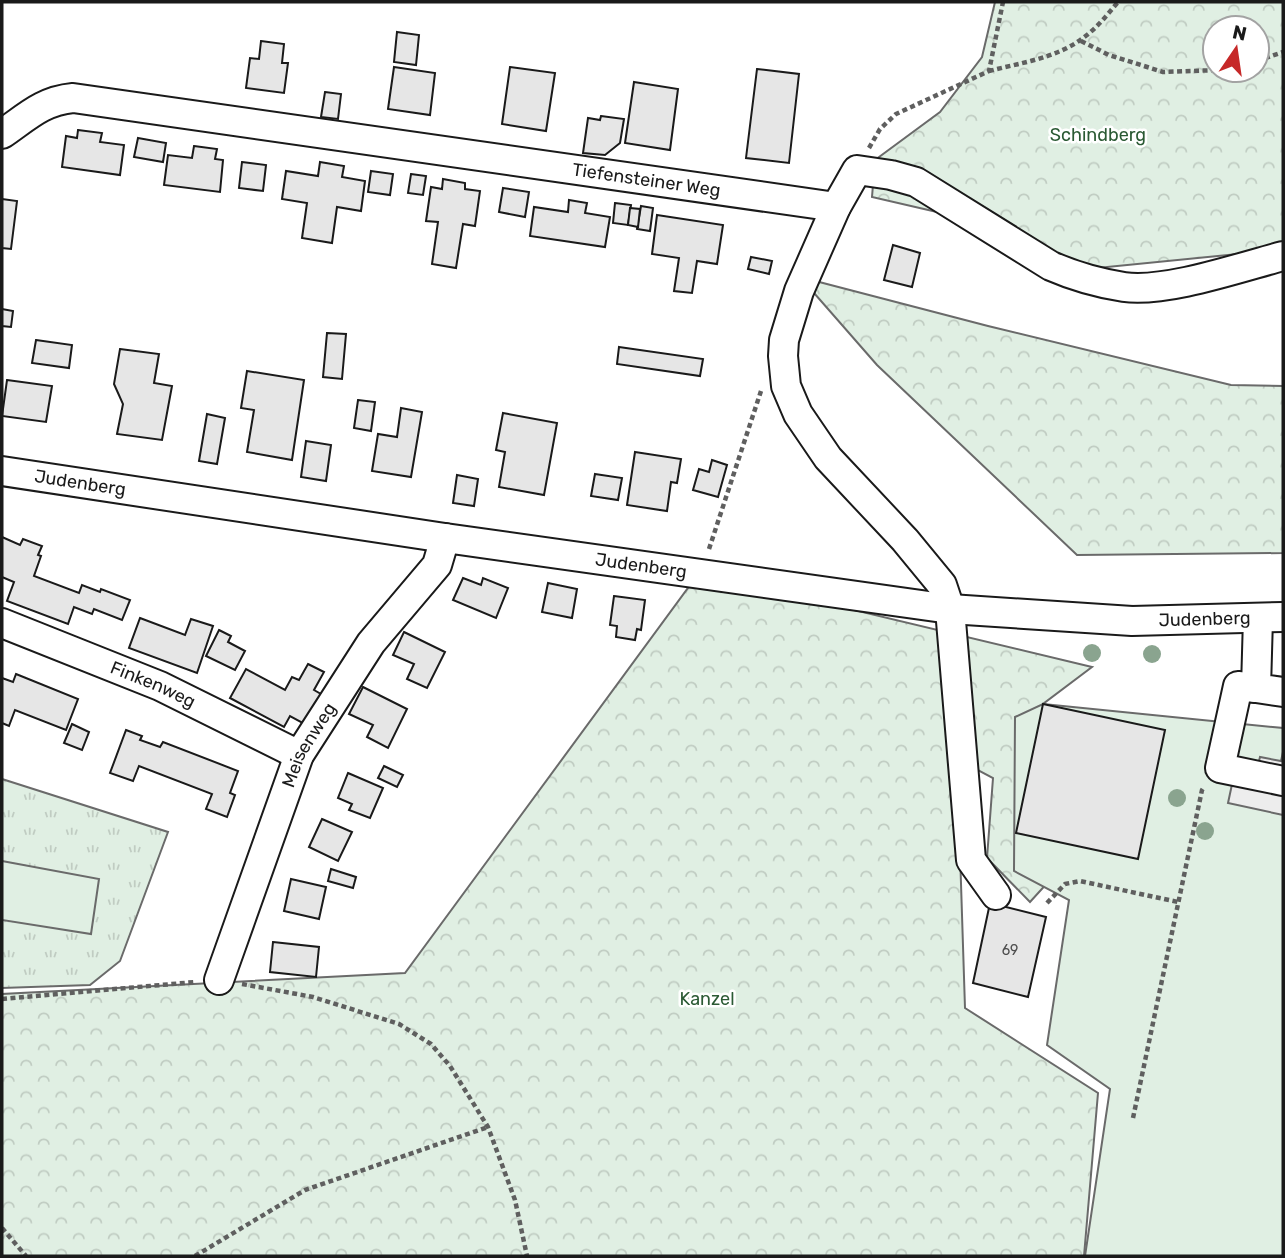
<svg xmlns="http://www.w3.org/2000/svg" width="1285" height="1258" font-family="Rubik,sans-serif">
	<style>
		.grass { fill: url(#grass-tufts); stroke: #6a6a6a; stroke-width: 2 }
		.forest { fill: url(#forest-crowns); stroke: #6a6a6a; stroke-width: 2; fill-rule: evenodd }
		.garden { fill: #e0efe3; stroke: #6a6a6a; stroke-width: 2 }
		.parking { fill: #ededed; stroke: #6a6a6a; stroke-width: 2 }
		.building { fill: #e6e6e6; stroke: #1a1a1a; stroke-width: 2 }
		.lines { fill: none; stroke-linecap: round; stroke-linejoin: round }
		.minor-casing { stroke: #1a1a1a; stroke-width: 32 }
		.path { stroke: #5f5f5f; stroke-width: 4.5; stroke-dasharray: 5 3.5; stroke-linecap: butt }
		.minor { stroke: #fff; stroke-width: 28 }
		.tree { fill: #8aa48f }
		.labels { text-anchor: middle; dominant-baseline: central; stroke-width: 5; stroke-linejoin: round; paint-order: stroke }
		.number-label { font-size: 14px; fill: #4d4d4d }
		.park-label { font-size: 18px; fill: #2b5a34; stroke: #fff }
		.street-label { font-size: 18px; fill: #1a1a1a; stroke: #fff }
	</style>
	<defs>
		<pattern id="grass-tufts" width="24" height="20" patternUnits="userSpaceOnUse" patternTransform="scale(1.75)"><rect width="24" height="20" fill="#e0efe3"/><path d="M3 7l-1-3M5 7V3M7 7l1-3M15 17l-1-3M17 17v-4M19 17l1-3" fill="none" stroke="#c0ccc2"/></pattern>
		<pattern id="forest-crowns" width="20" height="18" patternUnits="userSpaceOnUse" patternTransform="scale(1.75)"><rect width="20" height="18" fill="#e0efe3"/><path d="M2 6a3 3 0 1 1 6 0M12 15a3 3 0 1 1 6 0" fill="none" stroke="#c0ccc2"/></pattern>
	</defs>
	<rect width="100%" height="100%" fill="#fff"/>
	<polygon class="grass" points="2,779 168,832 120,961 90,985 2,988"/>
	<g class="forest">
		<path d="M995,2H1283V256L1248,253L1067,271L993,225L872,197L875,160L940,112L982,57ZM1215,28H1257V70H1215Z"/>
		<polygon points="800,277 988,326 1231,385 1283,386 1283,553 1077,555 877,365"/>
		<polygon points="699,573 1092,667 1043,704 1081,846 1030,902 987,858 993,778 957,759 965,1008 1098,1093 1084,1256 2,1256 2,994 405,973"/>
	</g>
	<g class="garden">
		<polygon points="1043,704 1283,728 1283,1256 1085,1256 1110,1089 1047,1045 1069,900 1014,871 1015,717"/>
		<polygon points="2,861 99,879 91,934 2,920"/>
	</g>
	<polygon class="parking" points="1283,752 1283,815 1228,803 1237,761 1258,765 1260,757 1281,761"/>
	<g class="building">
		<polygon points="397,32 419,35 416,65 394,62"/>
		<polygon points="261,41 284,44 282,63 288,63 284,93 246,88 250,58 259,59"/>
		<polygon points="394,67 435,73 430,115 388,109"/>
		<polygon points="510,67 555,73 546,131 502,124"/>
		<polygon points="757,69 799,74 789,163 746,158"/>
		<polygon points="634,82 678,89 670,150 625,143"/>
		<polygon points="325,92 341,94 338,119 321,117"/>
		<polygon points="601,116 624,119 620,143 605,155 583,153 588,118 600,120"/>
		<polygon points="78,130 102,133 100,142 124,145 120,175 62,167 66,136 77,138"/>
		<polygon points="138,138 166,143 163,162 134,157"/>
		<polygon points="194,146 217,149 215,159 223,160 220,192 164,185 168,155 192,158"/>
		<polygon points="242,162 266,165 263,191 239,188"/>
		<polygon points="320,162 344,166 342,177 365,181 361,211 337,207 332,243 302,238 307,203 282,199 286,171 318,176"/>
		<polygon points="371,171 393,174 390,195 368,192"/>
		<polygon points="411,174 426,176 423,195 408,193"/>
		<polygon points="443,179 465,183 465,189 480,191 475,226 463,224 456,268 432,264 438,222 426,221 431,187 442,189"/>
		<polygon points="503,188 529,192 525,217 499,212"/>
		<polygon points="2,199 17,201 11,249 2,248"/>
		<polygon points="569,200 587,203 585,213 610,217 605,247 530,236 534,207 568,212"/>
		<polygon points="615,203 631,205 628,225 613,223"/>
		<polygon points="641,206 653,208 650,231 637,229"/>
		<polygon points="630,208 640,209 638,227 628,225"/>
		<polygon points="657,215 723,225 717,264 697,261 692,293 674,291 679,258 652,254"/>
		<polygon points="893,245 920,253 912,287 884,280"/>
		<polygon points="751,257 772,261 769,274 748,269"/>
		<polygon points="2,309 13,311 11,327 2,326"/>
		<polygon points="327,333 346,334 342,379 323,377"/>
		<polygon points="36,340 72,345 69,368 32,363"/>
		<polygon points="619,347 703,359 700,376 617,364"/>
		<polygon points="120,349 159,354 154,383 172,386 162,440 117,434 123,404 114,384"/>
		<polygon points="247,371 304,380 292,460 247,452 254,410 241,408"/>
		<polygon points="7,380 52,386 46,422 2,416"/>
		<polygon points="358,400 375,402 371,431 354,428"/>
		<polygon points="401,408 422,412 411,477 372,471 378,434 397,437"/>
		<polygon points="503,413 557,423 544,495 499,487 505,452 496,450"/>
		<polygon points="207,414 225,418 217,464 199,461"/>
		<polygon points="306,441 331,445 326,481 301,477"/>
		<polygon points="635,452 681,459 677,483 671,482 667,511 627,505"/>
		<polygon points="712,460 727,465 718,497 693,490 699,469 709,472"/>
		<polygon points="595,474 622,478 618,500 591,496"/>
		<polygon points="457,475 478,479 474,506 453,503"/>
		<polygon points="2,537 20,545 23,539 42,546 38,555 41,556 34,576 79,593 82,585 100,592 101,589 130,600 122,620 94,609 92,614 74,607 68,624 7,601 14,582 2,577"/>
		<polygon points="463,578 481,585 483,578 508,588 496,618 453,600"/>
		<polygon points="548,583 577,589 572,618 542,612"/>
		<polygon points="614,596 645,600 641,630 637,629 635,640 616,637 617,626 610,625"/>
		<polygon points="140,618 185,635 191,619 213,626 197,673 129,648"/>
		<polygon points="219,630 231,636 228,642 245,651 235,670 206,656"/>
		<polygon points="404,632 445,652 427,688 407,679 414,664 393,655"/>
		<polygon points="308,664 324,672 314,690 326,697 310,727 290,716 284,727 230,698 246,669 285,690 292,677 299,680"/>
		<polygon points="16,674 78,699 66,730 15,710 9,726 2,723 2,678 13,682"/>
		<polygon points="363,687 407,709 388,748 367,737 373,725 349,714"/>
		<polygon points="1043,704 1165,730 1138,859 1016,833"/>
		<polygon points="72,724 89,732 82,750 64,743"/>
		<polygon points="126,730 142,736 140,740 160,747 163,742 238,771 230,793 235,795 227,817 206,809 212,794 139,766 133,781 110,773"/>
		<polygon points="384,766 403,775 397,787 378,778"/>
		<polygon points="348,773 383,788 370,818 349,810 352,804 338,798"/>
		<polygon points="322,819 352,832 338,861 309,847"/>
		<polygon points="331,869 356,877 353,888 328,881"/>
		<polygon points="291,879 326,887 319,919 284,911"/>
		<polygon points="990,903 1046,917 1028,997 973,983"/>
		<polygon points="273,942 319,947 316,977 270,972"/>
	</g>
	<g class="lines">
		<defs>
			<g id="minor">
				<path id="s1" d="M2,134C27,117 42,101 73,98L836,207"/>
				<path id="s2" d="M2,471L445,538L950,609L1132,621L1283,617"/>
				<polyline points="1258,618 1256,688 1283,692"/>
				<path id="s3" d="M2,623L160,686L299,755"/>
				<polyline points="1256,688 1238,686 1220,768 1283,781"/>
				<path d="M996,895L971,860L950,609L942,585L905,540L828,458L798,414L786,386L783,356L784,340L799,291L836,207L857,170L891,175L916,182L1051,266C1074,276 1098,283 1124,287C1166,293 1241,267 1283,256"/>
				<path id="s4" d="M219,980L299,755L371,643L437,565L445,538"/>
			</g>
		</defs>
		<use href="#minor" class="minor-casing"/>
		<g class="path">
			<polyline points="1081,41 1109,55 1163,72 1219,70"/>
			<polyline points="1257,61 1283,52"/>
			<path d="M989,71C1020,63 1057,58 1083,38C1097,28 1107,15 1118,2"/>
			<polyline points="869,148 880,129 896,114 989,71 1003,2"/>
			<polyline points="709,549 761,391"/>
			<polyline points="1047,903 1065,884 1080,881 1178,902"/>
			<polyline points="242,984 313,997 399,1024 431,1044 450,1066 488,1127 515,1200 527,1256"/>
			<polyline points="2,999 195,982"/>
			<polyline points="1133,1118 1202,790 1204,787"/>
			<polyline points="2,1228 26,1256"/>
			<polyline points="195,1256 305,1190 488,1127"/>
		</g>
		<use href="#minor" class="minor"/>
	</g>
	<g class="tree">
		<circle cx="1092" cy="653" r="9"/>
		<circle cx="1152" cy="654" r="9"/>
		<circle cx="1177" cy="798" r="9"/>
		<circle cx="1205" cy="831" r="9"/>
	</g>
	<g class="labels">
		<g class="number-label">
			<text x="1010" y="950">69</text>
		</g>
		<g class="park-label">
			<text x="1098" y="135">Schindberg</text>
			<text x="707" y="999">Kanzel</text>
		</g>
		<g class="street-label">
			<text stroke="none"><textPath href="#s1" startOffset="660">Tiefensteiner Weg</textPath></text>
			<text stroke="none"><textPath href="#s2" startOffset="79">Judenberg</textPath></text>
			<text stroke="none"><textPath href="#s2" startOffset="646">Judenberg</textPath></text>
			<text stroke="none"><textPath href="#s2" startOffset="1213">Judenberg</textPath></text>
			<text stroke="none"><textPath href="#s3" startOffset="163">Finkenweg</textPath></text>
			<text stroke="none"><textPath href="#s4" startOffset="252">Meisenweg</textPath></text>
		</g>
	</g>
	<rect width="1285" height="1258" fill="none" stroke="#1a1a1a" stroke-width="7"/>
	<g transform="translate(1236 49) rotate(13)"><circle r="33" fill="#ffffff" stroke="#a3a3a3" stroke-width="2"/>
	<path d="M0-5L12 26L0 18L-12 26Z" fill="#c62828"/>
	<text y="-10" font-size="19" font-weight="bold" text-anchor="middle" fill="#1a1a1a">N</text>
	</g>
</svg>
